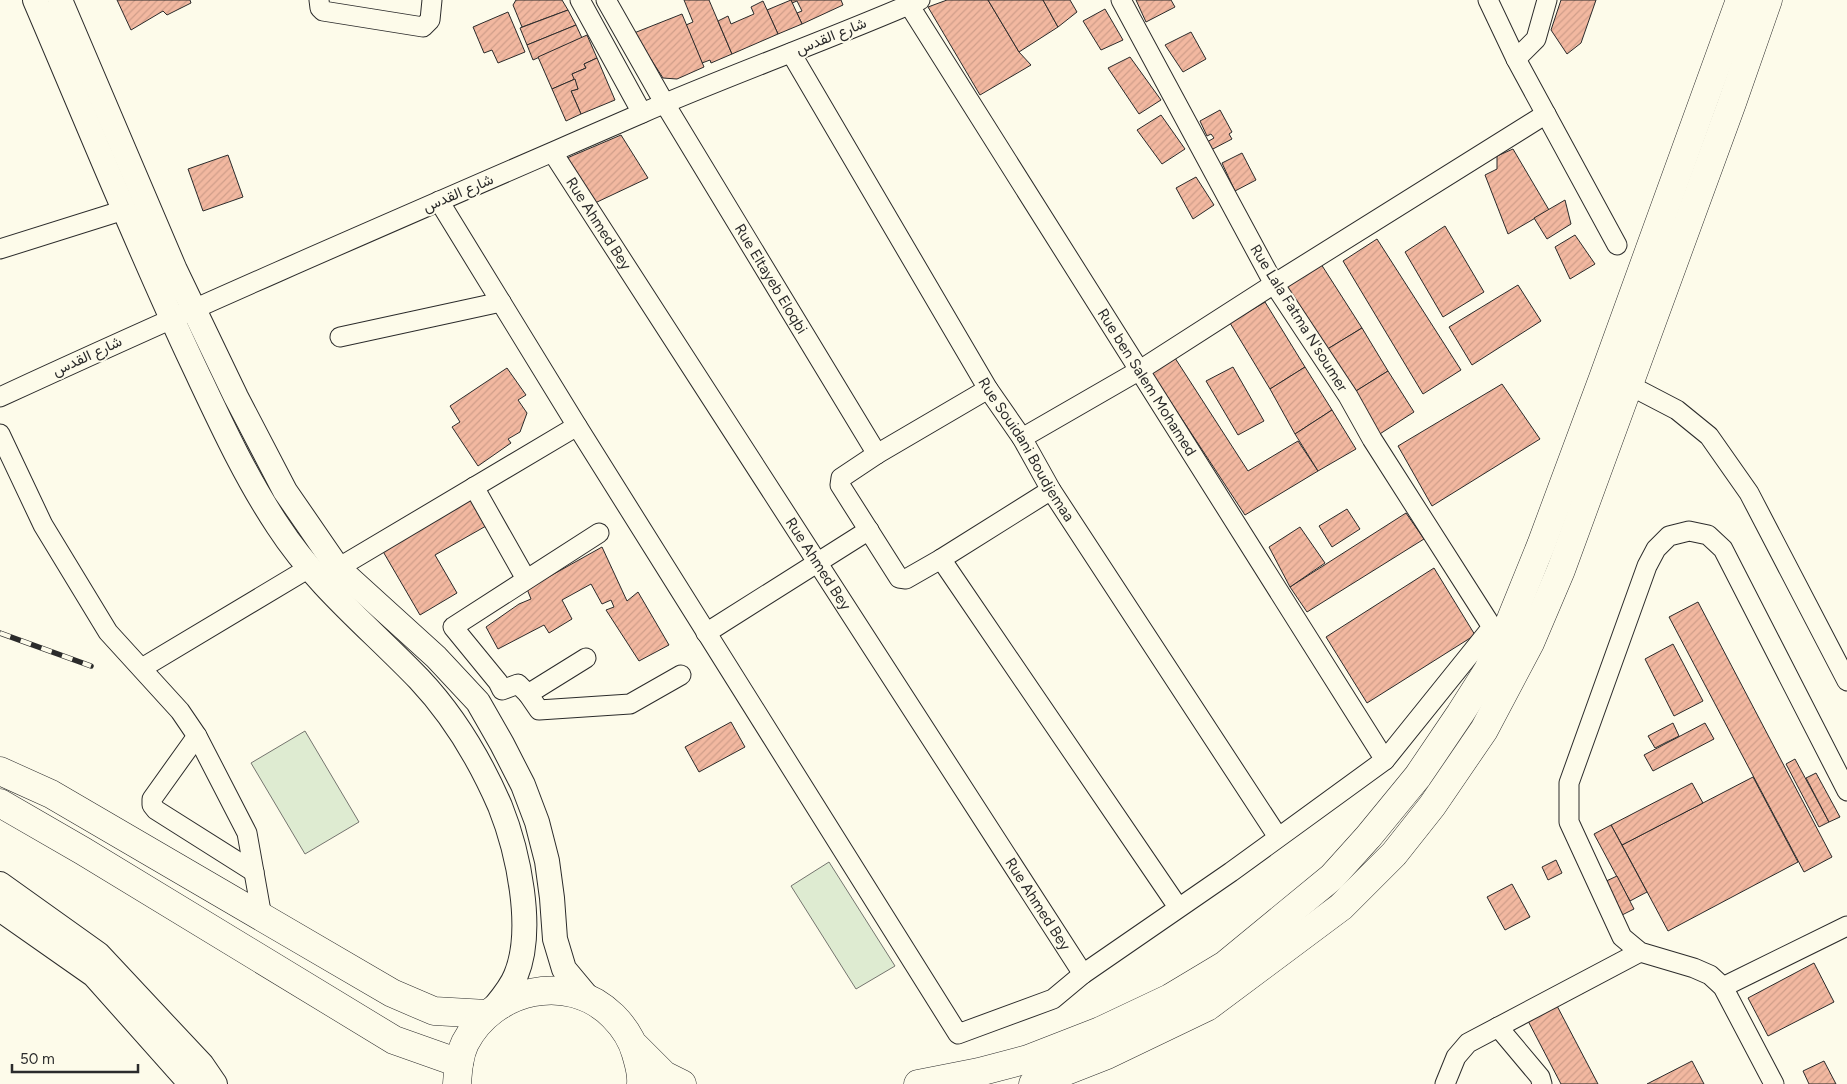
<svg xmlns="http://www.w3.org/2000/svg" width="1847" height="1084" font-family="Figtree,Vazirmatn,sans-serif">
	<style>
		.green { fill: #deebd1; stroke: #74746e }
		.building { fill: url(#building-hatch); stroke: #2b2b2b }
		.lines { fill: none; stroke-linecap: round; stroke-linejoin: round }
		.minor-casing { stroke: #2b2b2b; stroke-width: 21 }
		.major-casing { stroke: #2b2b2b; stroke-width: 26 }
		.highway-casing { stroke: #2b2b2b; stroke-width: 29 }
		.minor { stroke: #fdfbea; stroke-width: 19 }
		.major { stroke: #fdfbea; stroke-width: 24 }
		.highway { stroke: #fdfbea; stroke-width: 28 }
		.rail-casing { stroke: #2b2b2b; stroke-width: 5.5 }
		.rail { stroke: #fdfbea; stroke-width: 4; stroke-dasharray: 11; stroke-linecap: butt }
		.labels { text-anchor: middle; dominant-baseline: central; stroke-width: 4; stroke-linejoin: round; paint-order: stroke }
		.street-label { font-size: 15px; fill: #2b2b2b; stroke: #fdfbea }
	</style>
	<defs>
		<pattern id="building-hatch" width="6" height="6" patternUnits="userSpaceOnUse" patternTransform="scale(1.25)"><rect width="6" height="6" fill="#f2b8a0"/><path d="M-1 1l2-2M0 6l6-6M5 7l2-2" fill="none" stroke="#d09e8a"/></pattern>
	</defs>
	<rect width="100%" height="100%" fill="#fdfbea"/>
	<g class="green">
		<polygon points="305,731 359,822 305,854 251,763"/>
		<polygon points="829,862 895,966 856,989 791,886"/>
	</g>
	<g class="building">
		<polygon points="117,0 190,0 191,3 167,15 163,11 131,30"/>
		<polygon points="516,0 562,0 568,10 522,27 513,5"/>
		<polygon points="684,0 709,0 732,54 711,63 710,60 702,63 686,25 693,22"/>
		<polygon points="791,0 841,0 843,5 802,24 797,13 802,11 797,1 792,3"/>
		<polygon points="791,0 802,24 778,34 767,10"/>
		<polygon points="947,0 988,0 1019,52 1031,65 980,95 928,7"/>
		<polygon points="988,0 1043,0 1058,27 1019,52"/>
		<polygon points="1043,0 1070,0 1077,12 1058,27"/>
		<polygon points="1136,0 1171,0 1175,7 1146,22"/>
		<polygon points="1561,0 1596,0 1581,43 1567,54 1551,30"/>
		<polygon points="763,1 778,34 732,54 718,21 728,16 731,24 754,14 751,7"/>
		<polygon points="1105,9 1123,40 1101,50 1083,21"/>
		<polygon points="568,10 576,25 527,45 520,28"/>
		<polygon points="508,12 525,52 498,63 492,50 484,53 473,27"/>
		<polygon points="682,14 704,67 677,79 663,78 634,33"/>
		<polygon points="576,25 582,38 533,60 527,45"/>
		<polygon points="1191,32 1206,59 1183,72 1165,45"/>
		<polygon points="587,35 597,58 584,64 586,68 572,74 575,79 552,89 538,57"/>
		<polygon points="1130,57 1161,100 1139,114 1108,68"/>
		<polygon points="597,58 615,100 581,114 571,91 578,89 572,74 586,68 584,64"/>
		<polygon points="575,79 578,89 571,91 581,114 566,121 552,89"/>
		<polygon points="1220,110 1232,132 1229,134 1232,139 1211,150 1207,142 1214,138 1211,134 1207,136 1200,121"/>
		<polygon points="1161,115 1185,149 1162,164 1137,130"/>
		<polygon points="621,135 648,178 595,203 567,158"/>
		<polygon points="1513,149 1549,210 1508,234 1485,175 1497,169 1497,156"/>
		<polygon points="1242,153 1256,180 1235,191 1222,163"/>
		<polygon points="228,155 243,197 203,211 188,169"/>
		<polygon points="1196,177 1214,205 1193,219 1176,188"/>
		<polygon points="1565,200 1571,224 1547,239 1534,218"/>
		<polygon points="1445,226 1484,292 1443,317 1405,252"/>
		<polygon points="1575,235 1595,264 1570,279 1555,247"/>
		<polygon points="1377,239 1461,370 1423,394 1343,261"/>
		<polygon points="1321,264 1362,328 1321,353 1282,288"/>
		<polygon points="1518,285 1541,321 1472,365 1449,327"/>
		<polygon points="1265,302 1305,367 1270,389 1230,323"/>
		<polygon points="1362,328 1388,371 1348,396 1321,353"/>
		<polygon points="1175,358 1248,471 1298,441 1318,471 1245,515 1151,372"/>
		<polygon points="1233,367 1264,421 1238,435 1206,381"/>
		<polygon points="1305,367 1332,410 1295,434 1270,389"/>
		<polygon points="507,368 526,395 518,400 527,413 520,432 508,439 511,443 478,466 452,427 460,422 450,406"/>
		<polygon points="1388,371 1414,412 1372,439 1348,396"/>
		<polygon points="1502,384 1540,439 1432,506 1398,446"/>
		<polygon points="1332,410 1356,449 1318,471 1295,434"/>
		<polygon points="470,498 486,526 435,555 457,593 420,615 381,548"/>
		<polygon points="1347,509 1360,529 1332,547 1319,526"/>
		<polygon points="1406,513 1424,539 1307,612 1290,587"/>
		<polygon points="1300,527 1325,563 1290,587 1269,547"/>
		<polygon points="602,547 627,601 638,592 669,645 639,661 606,610 614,607 611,600 602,604 591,584 562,600 572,619 549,633 544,625 498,649 486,627 519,604 531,599 527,589"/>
		<polygon points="1434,568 1475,635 1367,703 1326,637"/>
		<polygon points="1698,602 1832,857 1804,872 1669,617"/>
		<polygon points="1673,644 1703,701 1674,716 1645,659"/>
		<polygon points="731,722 745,747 699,772 685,747"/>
		<polygon points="1673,723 1679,736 1655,748 1648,736"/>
		<polygon points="1705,723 1714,739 1653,771 1644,755"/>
		<polygon points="1795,759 1829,822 1819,827 1786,764"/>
		<polygon points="1816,773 1840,817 1829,822 1806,778"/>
		<polygon points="1753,777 1798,862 1668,931 1622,845"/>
		<polygon points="1692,783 1703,803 1622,845 1611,825"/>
		<polygon points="1611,825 1647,892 1630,901 1594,834"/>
		<polygon points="1556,860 1562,873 1548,880 1542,867"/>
		<polygon points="1617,876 1634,909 1620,916 1602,883"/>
		<polygon points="1512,884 1530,917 1505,930 1487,897"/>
		<polygon points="1814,963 1834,1002 1768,1036 1748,998"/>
		<polygon points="1556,1004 1598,1084 1561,1084 1527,1019"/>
		<polygon points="1692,1061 1704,1084 1647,1084"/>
		<polygon points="1824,1061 1836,1084 1809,1084 1803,1071"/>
	</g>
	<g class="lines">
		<defs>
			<g id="minor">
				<polyline points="319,0 320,8 323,11 423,27 430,20 432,0"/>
				<polyline points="580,0 642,113"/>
				<path id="s1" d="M606,0L665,104L877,454"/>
				<polyline points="1488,0 1516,59 1617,245"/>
				<path id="s2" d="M909,5L1385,760"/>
				<path id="s3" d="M791,53L988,389L1022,438L1051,490L1278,837"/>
				<polyline points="1516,59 1536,39 1547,0"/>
				<path id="s4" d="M553,153L1083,974"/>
				<polyline points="439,201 577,426 958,1034 1053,999 1083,974 1231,872 1385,760 1492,627 1372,439 1348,396 1274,284 1121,0"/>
				<polyline points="0,249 124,210"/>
				<polyline points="340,337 501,302"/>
				<polyline points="1618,382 1629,385 1677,410 1709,436 1749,493 1847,681"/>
				<polyline points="988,389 877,454 841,478 840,485 899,578 906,579 941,559 1051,490"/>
				<path d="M0,397C212,299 426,207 640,114C732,74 828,40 920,0"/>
				<polyline points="0,434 43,525 108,632 180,711 197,736 247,833 262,917"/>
				<polyline points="1022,438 1140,370 1274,284 1546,114"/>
				<polyline points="474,487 526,579"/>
				<polyline points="941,559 1178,907"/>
				<polyline points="338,568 577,426"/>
				<polyline points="706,633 869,530"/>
				<polyline points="586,658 528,694 518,684 502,690 498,682 453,627 599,533"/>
				<polyline points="142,668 309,568"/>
				<polyline points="528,694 539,710 630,704 681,675"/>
				<polyline points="197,736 152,799 152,805 156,810 254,872"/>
				<polyline points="1723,987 1847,926"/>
				<polyline points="1498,1027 1540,1077 1542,1084"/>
				<polyline points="1445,1084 1456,1057 1468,1043 1640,952"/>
				<polyline points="1774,1084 1723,987 1710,975 1694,968 1640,952 1622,937 1569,822 1569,783 1647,566 1656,549 1669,536 1689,531 1708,535 1723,549 1847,791"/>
			</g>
			<g id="major">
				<path d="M35,0C87,121 136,243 192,362C218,417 244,475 278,526C317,586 370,628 419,679C453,715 480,760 500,806C518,851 535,929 516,975C511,988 502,998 493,1009"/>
				<polyline points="60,0 175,270 236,397 285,491 338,568 436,657 478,702 502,744 523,785 537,822 547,861 552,898 555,939 564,969 589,999"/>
				<polyline points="0,884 98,954 202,1065 215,1084"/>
				<polyline points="0,909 94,975 191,1084"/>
			</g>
			<g id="highway">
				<polyline points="0,771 51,794 392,993 434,1011 487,1014"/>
				<polyline points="0,803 83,851 394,1040 459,1063"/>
				<polyline points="635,1046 664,1075 682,1084"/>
				<path d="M457,1084C458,1070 459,1056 465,1043C493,989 568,971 613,1016C624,1027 632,1039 636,1054C639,1065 642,1073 641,1084"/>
				<polyline points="918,1084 979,1072 1028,1059 1100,1031 1170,998 1225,965 1332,877 1368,837 1418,776 1460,714 1488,670 1509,624 1541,545 1603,378 1740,0"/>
				<polyline points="1033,1084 1107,1055 1207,1007 1341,907 1394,854 1432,806 1484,730 1530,643 1561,570 1732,103 1768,0"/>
			</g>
		</defs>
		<use href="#minor" class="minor-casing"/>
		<use href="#major" class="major-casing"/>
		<use href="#highway" class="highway-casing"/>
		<use href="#minor" class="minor"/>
		<use href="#major" class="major"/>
		<use href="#highway" class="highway"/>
		<defs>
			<polyline id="rail" points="0,633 91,666"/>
		</defs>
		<use href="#rail" class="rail-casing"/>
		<use href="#rail" class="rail"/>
	</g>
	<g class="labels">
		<g class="street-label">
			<text transform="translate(831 36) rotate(-22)">شارع القدس</text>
			<text transform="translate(458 193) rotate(-23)">شارع القدس</text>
			<text stroke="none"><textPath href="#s4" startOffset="84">Rue Ahmed Bey</textPath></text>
			<text stroke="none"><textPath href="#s1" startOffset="324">Rue Eltayeb Eloqbi</textPath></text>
			<text transform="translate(1299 318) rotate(58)">Rue Lala Fatma N'soumer</text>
			<text transform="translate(87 356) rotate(-25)">شارع القدس</text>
			<text stroke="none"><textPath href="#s2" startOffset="446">Rue ben Salem Mohamed</textPath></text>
			<text stroke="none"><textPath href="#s3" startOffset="461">Rue Souidani Boudjemaa</textPath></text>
			<text stroke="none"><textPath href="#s4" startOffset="489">Rue Ahmed Bey</textPath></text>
			<text stroke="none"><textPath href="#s4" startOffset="894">Rue Ahmed Bey</textPath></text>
		</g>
	</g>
	<path d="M12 1064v8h126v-8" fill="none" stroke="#2b2b2b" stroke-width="2.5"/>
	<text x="20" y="1064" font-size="15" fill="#2b2b2b" stroke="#fdfbea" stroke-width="4" paint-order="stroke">50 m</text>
</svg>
